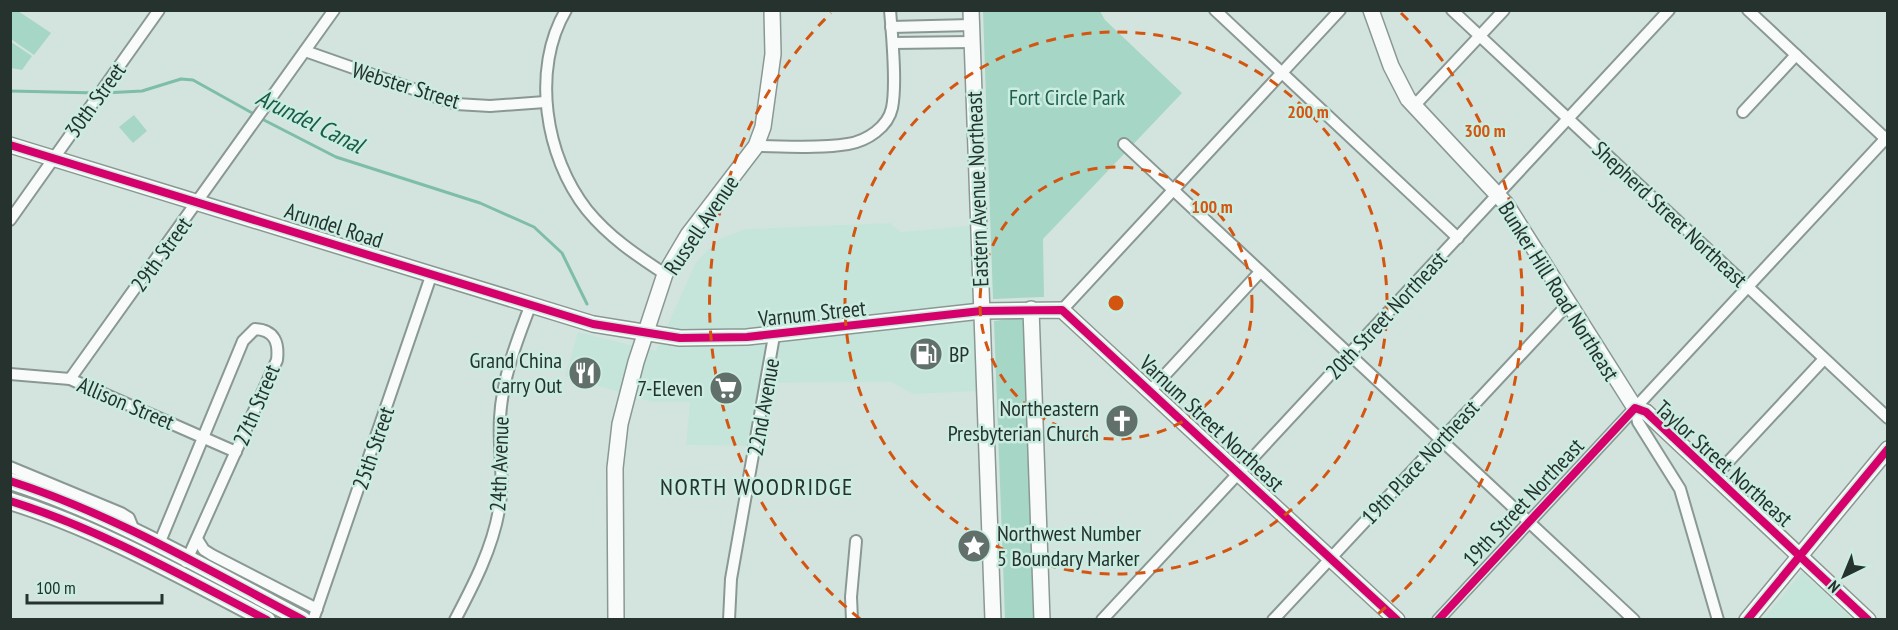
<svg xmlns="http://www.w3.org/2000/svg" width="1898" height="630" font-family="'PT Sans Narrow',sans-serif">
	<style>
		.built { fill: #c6e5da }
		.green { fill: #a6d6c6 }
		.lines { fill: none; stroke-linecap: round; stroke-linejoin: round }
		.stream { stroke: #7dbda9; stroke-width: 3 }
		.street-casing { stroke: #8a9893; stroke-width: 14 }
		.secondary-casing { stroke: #8a9893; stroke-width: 18 }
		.primary-casing { stroke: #8a9893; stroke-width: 20 }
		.street { stroke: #f8fbfa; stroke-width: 10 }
		.secondary { stroke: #f8fbfa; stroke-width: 15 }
		.primary { stroke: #f8fbfa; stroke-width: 16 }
		.cycleway-casing { stroke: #cbece0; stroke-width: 11 }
		.cycleway { stroke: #d6006c; stroke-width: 8 }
		.ring { fill: none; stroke: #d4550f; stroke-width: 3; stroke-dasharray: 10 8 }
		.labels { text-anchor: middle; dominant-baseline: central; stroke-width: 5; stroke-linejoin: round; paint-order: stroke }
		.street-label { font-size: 22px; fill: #25322e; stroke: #cbece0 }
		.park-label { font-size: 22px; fill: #1f614f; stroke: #cbece0 }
		.poi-label { font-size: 22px; fill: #25322e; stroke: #cbece0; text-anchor: end }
		.water-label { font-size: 24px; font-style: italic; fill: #195c4a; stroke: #cbece0 }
		.neighbourhood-label { font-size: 24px; letter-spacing: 1.5px; fill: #25322e; stroke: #cbece0 }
		.centre { fill: #d4550f; stroke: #cbece0; stroke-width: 3 }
		.ring-label { font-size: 18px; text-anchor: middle; font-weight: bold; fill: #d4550f; stroke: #cbece0; stroke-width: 5; stroke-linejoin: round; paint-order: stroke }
	</style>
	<rect width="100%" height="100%" fill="#d3e4de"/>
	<g class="built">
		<polygon points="890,223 901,232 975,225 980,391 913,394 891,382 760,383 747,446 686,445 690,402 652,402 565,376 578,332 656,351 696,262 719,239 745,229"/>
		<polygon points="1802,572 1852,619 1763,619"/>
	</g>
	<g class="green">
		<polygon points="11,10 18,11 51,33 34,55 11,39"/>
		<polygon points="983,11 1100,11 1105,20 1182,93 1043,239 1044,297 993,299"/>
		<polygon points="11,42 32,56 22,70 11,68"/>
		<polygon points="134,115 147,131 133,143 119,127"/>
		<polygon points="1025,317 1036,619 1005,619 994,321"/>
	</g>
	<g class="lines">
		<g class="stream">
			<polyline points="10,91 98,93"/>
			<polyline points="104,93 142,91 181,79 193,80 254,114"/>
			<polyline points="260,118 336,157 480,203 534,227 562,253 587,304"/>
		</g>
		<defs>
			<g id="street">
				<path d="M566,10C531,69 545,157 587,210C609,237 636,255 665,274"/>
				<polyline points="1215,10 1458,238"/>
				<polyline points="1452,10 1888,418"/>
				<polyline points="1748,10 1888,141"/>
				<polyline points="891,27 971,25"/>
				<polyline points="893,43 972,42"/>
				<polyline points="305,51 456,104 490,106 545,102"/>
				<polyline points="1414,106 1504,10"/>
				<polyline points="1743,112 1796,55"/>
				<polyline points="1124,144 1634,620"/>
				<path d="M756,146C786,146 818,149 848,144C867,141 888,127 892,108C897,84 892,35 890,10"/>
				<polyline points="10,220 159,10"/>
				<polyline points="1062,310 1340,10"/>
				<polyline points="10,374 70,379 236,452"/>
				<polyline points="70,379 334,10"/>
				<polyline points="1151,390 1260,272"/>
				<polyline points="1635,408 1638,422 1680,489 1718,620"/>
				<polyline points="10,467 121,513 129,518 135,533"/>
				<polyline points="1715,476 1824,359"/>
				<polyline points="197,539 204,550 212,555 317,609"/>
				<path d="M159,544L243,341L255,329C275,330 279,343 277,360L186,562"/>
				<polyline points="313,620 431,276"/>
				<path d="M455,620C474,584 492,549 499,510C505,479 498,449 500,418C502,379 517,340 531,304"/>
				<polyline points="729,620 731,579 774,336"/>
				<polyline points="852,620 851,597 856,541"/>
				<polyline points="1102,620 1669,10"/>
				<polyline points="1273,620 1568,304"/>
				<polyline points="1438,620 1888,136"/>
			</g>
			<g id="secondary">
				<polyline points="971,10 993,620"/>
				<polyline points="1371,10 1391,66 1408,99 1506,204 1635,408 1646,412 1868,620"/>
				<polyline points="10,145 593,324 680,338 747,337 981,311 1062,310 1397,620"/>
				<polyline points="1031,309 1042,620"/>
				<polyline points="616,620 615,468 620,424 636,362 665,274 688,235 756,146 763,127 773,54 772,10"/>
				<polyline points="1747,620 1888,449"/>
			</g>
			<g id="primary">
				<path d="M10,481C113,514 208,570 303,620"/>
				<path d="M10,501C100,529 184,577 267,620"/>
			</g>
		</defs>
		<use href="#street" class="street-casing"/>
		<use href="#secondary" class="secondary-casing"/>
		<use href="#primary" class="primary-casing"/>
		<use href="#street" class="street"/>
		<use href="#secondary" class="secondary"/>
		<use href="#primary" class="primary"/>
		<defs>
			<g id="cycleway">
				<polyline points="10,145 593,324 680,338 747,337 981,311 1062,310 1397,620"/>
				<path d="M10,481C113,514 208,570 303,620"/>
				<path d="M10,501C100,529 184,577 267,620"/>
				<polyline points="1438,620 1635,408 1646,412 1868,620"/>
				<polyline points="1747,620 1888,449"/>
			</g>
		</defs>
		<use href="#cycleway" class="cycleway-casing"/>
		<use href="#cycleway" class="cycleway"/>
	</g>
	<g class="ring">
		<circle cx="1116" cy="303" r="136"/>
		<circle cx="1116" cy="303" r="271"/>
		<path d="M860 619A407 407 0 0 1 831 13M1401 13A407 407 0 0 1 1372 619"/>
	</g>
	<defs>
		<symbol id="fuel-disc" viewBox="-11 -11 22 22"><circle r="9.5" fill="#62706c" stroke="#cbece0"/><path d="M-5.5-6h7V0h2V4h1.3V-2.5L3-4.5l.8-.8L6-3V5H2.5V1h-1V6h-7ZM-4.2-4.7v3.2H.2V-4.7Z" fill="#fff"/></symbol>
		<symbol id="restaurant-disc" viewBox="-11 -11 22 22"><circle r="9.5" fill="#62706c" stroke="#cbece0"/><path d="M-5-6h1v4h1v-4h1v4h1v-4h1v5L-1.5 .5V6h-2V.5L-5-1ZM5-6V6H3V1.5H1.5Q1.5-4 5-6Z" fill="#fff"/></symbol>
		<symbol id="supermarket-disc" viewBox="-11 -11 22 22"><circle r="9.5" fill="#62706c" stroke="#cbece0"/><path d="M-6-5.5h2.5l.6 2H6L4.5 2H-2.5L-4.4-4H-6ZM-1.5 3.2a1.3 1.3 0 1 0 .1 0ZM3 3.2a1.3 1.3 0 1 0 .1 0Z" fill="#fff"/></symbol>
		<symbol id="church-disc" viewBox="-11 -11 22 22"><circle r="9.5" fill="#62706c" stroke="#cbece0"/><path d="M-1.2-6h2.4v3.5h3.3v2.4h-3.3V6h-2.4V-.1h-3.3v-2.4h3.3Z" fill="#fff"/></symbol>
		<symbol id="sight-disc" viewBox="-11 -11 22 22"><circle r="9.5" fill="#62706c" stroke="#cbece0"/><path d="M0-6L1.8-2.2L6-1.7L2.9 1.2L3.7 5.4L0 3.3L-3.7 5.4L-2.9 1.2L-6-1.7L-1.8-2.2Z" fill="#fff"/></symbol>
	</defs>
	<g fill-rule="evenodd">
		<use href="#fuel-disc" x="907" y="335" width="38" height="38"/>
		<use href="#restaurant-disc" x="566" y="354" width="38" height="38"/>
		<use href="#supermarket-disc" x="707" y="369" width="38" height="38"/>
		<use href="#church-disc" x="1103" y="402" width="38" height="38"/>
		<use href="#sight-disc" x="955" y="527" width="38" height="38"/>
	</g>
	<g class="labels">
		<g class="street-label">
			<text transform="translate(406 85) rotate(17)">Webster Street</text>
			<text transform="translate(95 100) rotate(-54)">30th Street</text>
			<text transform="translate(977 189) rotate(-92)">Eastern Avenue Northeast</text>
			<text transform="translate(1670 214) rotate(43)">Shepherd Street Northeast</text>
			<text transform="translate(334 225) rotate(18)">Arundel Road</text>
			<text transform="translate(701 225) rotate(-56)">Russell Avenue</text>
			<text transform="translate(161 254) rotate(-54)">29th Street</text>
			<text transform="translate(1559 291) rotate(58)">Bunker Hill Road Northeast</text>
			<text transform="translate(812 313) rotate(-6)">Varnum Street</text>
			<text transform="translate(1386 315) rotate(-47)">20th Street Northeast</text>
			<text transform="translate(126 403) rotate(23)">Allison Street</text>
			<text transform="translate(256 405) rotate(-67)">27th Street</text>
			<text transform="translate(763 407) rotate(-80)">22nd Avenue</text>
			<text transform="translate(1212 423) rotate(43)">Varnum Street Northeast</text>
			<text transform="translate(373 448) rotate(-71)">25th Street</text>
			<text transform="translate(1420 462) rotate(-47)">19th Place Northeast</text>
			<text transform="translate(1724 463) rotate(42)">Taylor Street Northeast</text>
			<text transform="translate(499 464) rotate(-88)">24th Avenue</text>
			<text transform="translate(1523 502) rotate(-47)">19th Street Northeast</text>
		</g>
		<g class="park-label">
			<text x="1067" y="97">Fort Circle Park</text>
		</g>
		<g class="poi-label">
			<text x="949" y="354" text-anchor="start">BP</text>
			<text x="562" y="360">Grand China<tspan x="562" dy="25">Carry Out</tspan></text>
			<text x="703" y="388">7-Eleven</text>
			<text x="1099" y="408">Northeastern<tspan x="1099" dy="25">Presbyterian Church</tspan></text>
			<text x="997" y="533" text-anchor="start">Northwest Number<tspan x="997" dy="25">5 Boundary Marker</tspan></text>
		</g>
		<g class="water-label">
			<text transform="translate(310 121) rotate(26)">Arundel Canal</text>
		</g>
		<g class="neighbourhood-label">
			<text x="757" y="486">NORTH WOODRIDGE</text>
		</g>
	</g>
	<circle cx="1116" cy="303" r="9" class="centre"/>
	<g class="ring-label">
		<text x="1308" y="118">200 m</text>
		<text x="1485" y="137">300 m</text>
		<text x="1212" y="213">100 m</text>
	</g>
	<rect width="1898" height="630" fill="none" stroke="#25322e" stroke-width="24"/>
	<g transform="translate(1844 576) rotate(223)" stroke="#cbece0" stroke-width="4.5" paint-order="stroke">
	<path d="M0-4.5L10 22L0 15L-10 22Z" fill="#25322e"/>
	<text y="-9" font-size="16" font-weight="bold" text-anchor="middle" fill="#25322e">N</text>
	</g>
	<path d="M27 594v9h135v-9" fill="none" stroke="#25322e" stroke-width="3"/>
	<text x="36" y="594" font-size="18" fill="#25322e" stroke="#cbece0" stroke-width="4.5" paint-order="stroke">100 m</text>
</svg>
